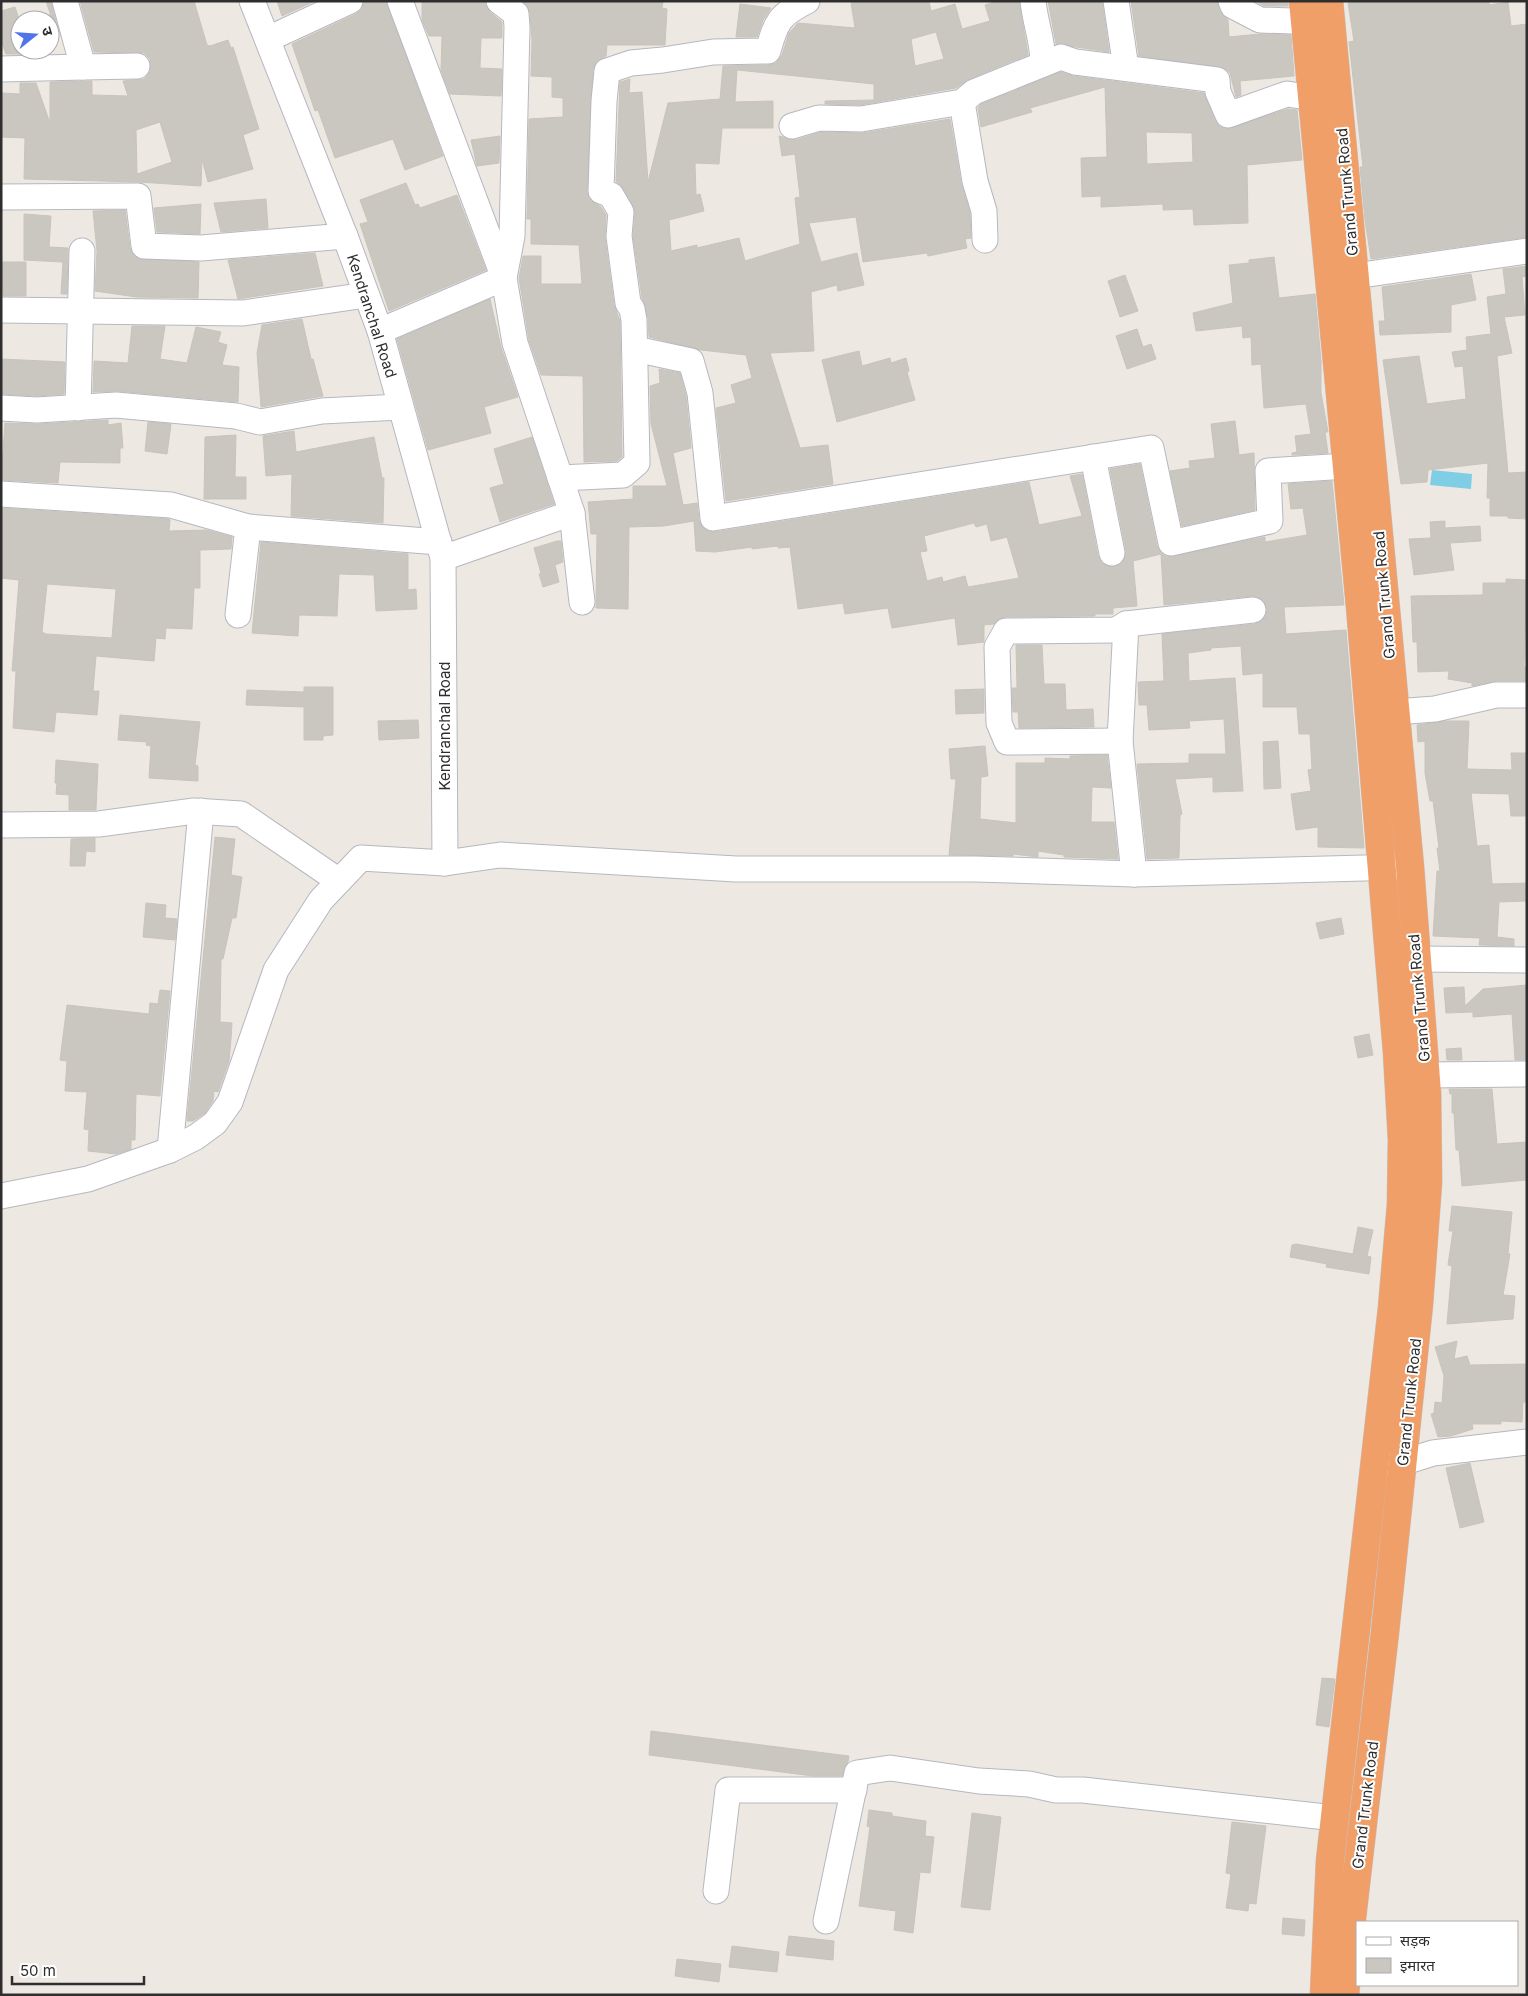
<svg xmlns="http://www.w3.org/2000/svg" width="1528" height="1996" font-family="Inter,'Noto Sans Devanagari',sans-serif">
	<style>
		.water { fill: #7fcee6 }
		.building { fill: #cac6c0; stroke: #c9c4bb; fill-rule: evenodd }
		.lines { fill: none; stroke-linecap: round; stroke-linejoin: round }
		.minor-casing { stroke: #b5b8c0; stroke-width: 27 }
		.highway-casing { stroke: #c4c4c4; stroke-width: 29 }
		.minor { stroke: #fff; stroke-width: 25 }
		.highway { stroke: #f19f69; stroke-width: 28 }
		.labels { text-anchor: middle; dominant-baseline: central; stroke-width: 4; stroke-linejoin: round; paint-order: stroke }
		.street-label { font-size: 15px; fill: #2e2e2e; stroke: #fff }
	</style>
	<rect width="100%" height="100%" fill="#eee8e2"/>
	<polygon class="water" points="1432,470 1472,474 1471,489 1430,485"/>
	<g class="building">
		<polygon points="46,1 51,1 58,30 50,33 50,13"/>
		<path d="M80,1H194L207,45L210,46L228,40L231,48L233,47L259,129L243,135L253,169L208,182L202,159L201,186L138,182L24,179L25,138L1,137V93L20,94V83H36L50,123V82L92,81V95L128,96L123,81L144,79L150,72V59L144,53L94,52ZM160,122L172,162L137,174L136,130Z"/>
		<polygon points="277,1 315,1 282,16"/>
		<polygon points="364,1 386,1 443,156 405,170 393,139 335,158 318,110 315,111 292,44 356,14 362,9"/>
		<polygon points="422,1 485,1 490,12 502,22 502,38 481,38 480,68 502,69 501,96 450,94 441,70 442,36 429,36 422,20"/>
		<polygon points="523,1 663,1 662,8 667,9 665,45 607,45 606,56 596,62 593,70 587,191 589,199 601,207 606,215 605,238 614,305 620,321 622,457 617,461 584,462 583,376 541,375 529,340 519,278 523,256 541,256 541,284 582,284 579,245 531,244 531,219 527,219 529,119 563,117 563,98 552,97 552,77 531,76 532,40 530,13"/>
		<path d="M857,1H929L931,11L955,4L962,29L990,21L985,5L998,1H1019L1028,55L969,79L956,88L860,105L825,104V101L874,100V84L737,70L735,102L773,101V128H722L719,164L695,163L696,195L700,194L704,211L669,220L671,251L697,245V248L739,238L745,261L800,244L795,198L800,197L795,154L782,156L779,136L796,140L821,132L863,133L950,119L961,183L970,213L971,238L965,239L967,248L928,256L927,253L863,262L856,217L809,223L821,262L857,253L864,285L838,291L837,285L811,292L814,351L770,353L800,448L828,445L833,484L726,501L716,408L736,403L731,385L752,378L746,355L701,350L649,337L648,318L642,298L633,236L635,213L623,188L616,181L620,82L630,79L629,93L642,92L648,182L668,103L720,99L723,66L768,65L776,63L782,55L789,33L798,23L855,28L851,3ZM936,32L944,59L915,66L911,39Z"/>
		<polygon points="1048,1 1102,1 1109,52 1056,44"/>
		<polygon points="1131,1 1217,1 1220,11 1228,20 1229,37 1260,34 1291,35 1294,76 1240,81 1241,95 1236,97 1230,73 1224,68 1139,56"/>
		<polygon points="1256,1 1288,1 1288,6 1264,6"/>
		<polygon points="1362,1 1489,1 1489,5 1508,2 1511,26 1527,24 1527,237 1371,259 1365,220 1360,167 1363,167 1349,42 1354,41 1348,3"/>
		<polygon points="740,4 771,8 763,20 757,37 736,37"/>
		<polygon points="15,7 20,22 20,54 6,54 1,40 1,11"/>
		<path d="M1061,72L1073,76L1204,93L1215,121L1220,127L1226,129L1288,109L1297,110L1302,160L1247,165L1248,223L1194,225L1193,209L1163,210V204L1101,207V196L1082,197L1081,158L1107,157L1105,87L1030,108L1032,112L981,127L978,108L981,104ZM1146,132L1192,133L1193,162L1147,164Z"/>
		<polygon points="500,136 499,163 477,166 471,140"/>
		<polygon points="406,183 415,205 418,204 420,208 457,195 486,270 389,311 360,224 368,222 360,200"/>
		<polygon points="266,199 268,228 221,232 214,203"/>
		<polygon points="201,204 200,234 157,232 154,208"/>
		<polygon points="125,210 130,248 137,258 199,262 198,298 136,297 95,291 97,251 93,211"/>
		<polygon points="24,214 51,216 49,247 68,248 67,294 61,294 63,262 24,260"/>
		<polygon points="315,253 323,286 238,299 228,260"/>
		<polygon points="1274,257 1279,298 1315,294 1321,361 1321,393 1328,432 1325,432 1328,453 1292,455 1292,453 1297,452 1295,436 1311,434 1306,404 1264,408 1261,364 1252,365 1251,337 1243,338 1242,326 1196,331 1193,313 1233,303 1229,265 1249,263 1249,260"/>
		<polygon points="1,262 26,262 26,296 3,296"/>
		<polygon points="1527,266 1527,276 1522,277 1525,315 1504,317 1512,353 1497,356 1508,473 1527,472 1527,519 1508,518 1508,516 1490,516 1490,498 1487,498 1488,463 1428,470 1427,482 1401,484 1383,360 1419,356 1427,404 1466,399 1463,366 1455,367 1452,352 1467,350 1466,337 1491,334 1487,297 1506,294 1503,269"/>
		<polygon points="1471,274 1476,300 1451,305 1451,332 1380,335 1379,321 1385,321 1382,287"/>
		<polygon points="1125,275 1138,311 1120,317 1108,281"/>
		<polygon points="490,299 501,347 518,397 484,407 491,433 428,450 397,339"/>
		<polygon points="302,319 311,359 313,359 323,396 261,407 257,353 262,325"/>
		<polygon points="132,326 165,326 160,359 187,363 196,327 221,332 218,342 227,345 222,365 239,367 238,402 117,391 93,392 94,361 128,363"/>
		<polygon points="1137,329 1143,347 1151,344 1156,359 1127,369 1116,336"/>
		<polygon points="859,351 862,366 890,358 891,363 906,358 909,371 907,372 915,400 837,422 822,360"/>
		<polygon points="1,359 65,362 64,394 37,396 1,394"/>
		<path d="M659,369L680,373L686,396L691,448L673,453L683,505L697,503L699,520L702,527L708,531L715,532L1029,482L1039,525L1082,516L1070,476L1082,474L1098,556L1102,563L1114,567L1122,563L1126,551L1110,469L1140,464L1157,546L1161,553L1167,557L1265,537V542L1307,535L1303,508L1291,509L1288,484L1332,481L1344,605L1284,607L1286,634L1346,630L1364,848L1318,847V827L1296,830L1291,794L1311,791L1308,770L1312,769L1310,734H1299L1297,707H1263V673L1243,675L1241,646L1211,648V650L1188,653L1189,681L1235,678L1243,791L1213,792V777L1175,779L1182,814L1180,815L1179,858L1147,859L1137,764L1189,763V754H1226L1224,719L1189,721L1190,728L1149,730L1147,705H1139L1138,682L1164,681L1162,634L1255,624L1266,616L1267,609L1264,601L1252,596L1164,605L1161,554L1133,561L1137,606L1113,608V614H1095V616L1005,617L994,624L984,625V642L958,645L955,618L892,628L888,608L845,614L843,603L798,609L790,547L778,548V546L752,549V547L715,552L696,551L694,521L664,526L629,527L628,609L596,608L597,534H591L588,502L633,499V486H667L651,424L650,386L660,383ZM974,523L976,527L987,524L991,541L1007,537L1019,578L968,587L965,576L943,582L942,577L927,581L920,552L927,551L924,536Z"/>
		<polygon points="108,420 108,425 121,423 123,448 120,448 120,463 60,462 58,483 1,480 5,423 38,424"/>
		<polygon points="1235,421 1239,455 1254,453 1255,510 1182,526 1170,471 1190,468 1189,461 1215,458 1211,424"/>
		<polygon points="148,422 171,424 167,454 145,451"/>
		<polygon points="294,431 296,452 374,437 382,478 384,478 383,523 291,516 292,474 266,476 263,436"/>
		<polygon points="236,435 235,477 246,477 246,499 204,499 205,437"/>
		<polygon points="532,437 554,504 500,522 490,488 504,484 494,449"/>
		<path d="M1,508L169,519L170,520L169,531L206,530L232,537L231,549L200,550V588H194L192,629L166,628L165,639L156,638L154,661L96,656L93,691H99L97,715L56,712L54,732L13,728L16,671H12L19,580L1,578ZM47,584L116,589L112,638L46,634L42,632Z"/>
		<polygon points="1445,521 1445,528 1480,526 1481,541 1450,543 1454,570 1414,575 1409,539 1431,538 1430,522"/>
		<polygon points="557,541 561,541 563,562 555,565 559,582 543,587 539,574 541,573 534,548"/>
		<polygon points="261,542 408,554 408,590 416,589 417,609 376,611 374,575 339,574 337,616 299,615 298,636 252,633"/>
		<polygon points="1506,579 1527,580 1524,667 1527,667 1527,681 1496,681 1472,686 1472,683 1448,679 1449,671 1418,672 1417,642 1413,642 1411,596 1483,595 1483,583 1506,583"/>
		<polygon points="1016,645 1042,645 1044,684 1065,684 1066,710 1093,709 1094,727 1019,728 1018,712 1013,712 1012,688 1017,688"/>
		<polygon points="304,687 333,687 333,735 323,736 323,740 304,740 304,707 246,705 247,690 304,692"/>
		<polygon points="984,689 984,713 956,714 955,690"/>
		<polygon points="120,715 200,722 195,765 198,766 198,781 149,778 151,746 146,745 147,742 118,740"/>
		<polygon points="418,720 419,738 379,740 378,721"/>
		<polygon points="1445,721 1469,721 1467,769 1512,770 1511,753 1527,753 1527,816 1511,816 1509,794 1471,793 1477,846 1489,845 1492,884 1527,883 1527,901 1499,902 1497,937 1514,939 1514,946 1479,945 1480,938 1433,936 1437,871 1440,871 1437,848 1439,848 1433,801 1430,801 1425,773 1425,741 1418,742 1417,725"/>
		<polygon points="1278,741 1281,788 1264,789 1263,742"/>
		<polygon points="985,746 988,776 981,777 980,819 1016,823 1016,763 1045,763 1045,758 1070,759 1070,756 1107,755 1111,788 1092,787 1091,822 1114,822 1118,859 1064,857 1064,855 1038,851 1038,857 1013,854 1013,856 949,855 956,779 951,779 949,749"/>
		<polygon points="56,760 98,764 96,810 69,810 69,795 56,794 57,783 55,783"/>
		<polygon points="215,837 235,839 231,875 242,877 236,918 232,918 223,959 221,959 220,1022 232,1023 231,1039 229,1061 218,1092 214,1091 213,1101 205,1113 193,1121 187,1121"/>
		<polygon points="95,838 95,852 86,851 85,866 70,866 71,839"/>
		<polygon points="146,903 166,905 165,918 177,919 175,940 143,937"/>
		<polygon points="1341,918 1344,934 1320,939 1316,923"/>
		<polygon points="1527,985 1527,1060 1515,1060 1512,1014 1473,1017 1473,1012 1446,1013 1444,988 1464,987 1465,1006 1483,989"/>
		<polygon points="160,990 170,991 160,1096 136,1094 135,1140 131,1140 131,1149 116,1154 88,1151 89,1130 84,1129 87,1092 65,1091 67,1061 60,1060 67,1005 149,1014 150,1003 158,1004"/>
		<polygon points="1369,1034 1373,1055 1358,1058 1354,1037"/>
		<polygon points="1461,1048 1462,1060 1447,1060 1446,1049"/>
		<polygon points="1449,1089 1492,1089 1497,1144 1527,1142 1527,1180 1462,1186 1459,1150 1456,1150 1454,1113 1452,1113 1452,1094 1450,1094"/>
		<polygon points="1452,1206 1512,1212 1508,1254 1510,1254 1503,1295 1515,1296 1513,1319 1447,1324 1452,1266 1448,1265 1453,1231 1449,1231"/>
		<polygon points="1358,1227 1373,1230 1367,1256 1371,1257 1369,1274 1326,1267 1327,1264 1290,1257 1292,1245 1296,1244 1353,1254"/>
		<polygon points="1457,1341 1454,1359 1467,1356 1470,1365 1527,1364 1527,1402 1523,1402 1522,1422 1501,1421 1501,1424 1472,1424 1473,1429 1451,1436 1438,1437 1431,1414 1434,1413 1435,1402 1442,1403 1444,1376 1435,1347"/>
		<polygon points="1470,1463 1484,1522 1460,1528 1446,1468"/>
		<polygon points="1322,1678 1335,1679 1329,1727 1316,1725"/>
		<polygon points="651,1731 849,1756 848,1762 842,1776 813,1776 649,1755"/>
		<polygon points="869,1810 892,1813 892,1816 926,1821 925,1836 934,1837 930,1873 920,1872 913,1933 894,1930 896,1911 859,1906 870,1827 867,1826"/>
		<polygon points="972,1813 1001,1817 990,1910 961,1907"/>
		<polygon points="1232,1822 1266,1826 1256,1904 1249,1903 1248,1911 1226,1908 1231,1874 1226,1873"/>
		<polygon points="1283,1918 1305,1920 1304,1936 1282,1934"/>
		<polygon points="789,1936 834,1941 833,1960 786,1955"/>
		<polygon points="732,1946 779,1952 777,1972 729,1967"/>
		<polygon points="677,1959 721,1964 719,1982 675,1976"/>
	</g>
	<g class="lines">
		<defs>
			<g id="minor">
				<polyline points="252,1 345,236 380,331 443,558 445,863"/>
				<polyline points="400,1 504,278 515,343 572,513 582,602"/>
				<path d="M1033,1C1035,22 1043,41 1043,63"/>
				<polyline points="1116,1 1126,68"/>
				<polyline points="1231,1 1233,6 1260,20 1324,22"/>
				<polyline points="268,39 350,1"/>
				<polyline points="83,67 137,66"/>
				<polyline points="1,69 83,67 65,1"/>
				<polyline points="962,102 975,181 984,211 985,240"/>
				<polyline points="792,126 819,118 861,119 962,102 974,92 1061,57 1075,62 1217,80 1218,92 1228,115 1287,94 1307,97 1314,111"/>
				<polyline points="1,197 138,196 144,246 201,248 345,236"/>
				<polyline points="1355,276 1527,251"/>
				<polyline points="1,310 243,313 366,295"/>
				<polyline points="380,331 504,278 512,236 517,27 516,14 499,1"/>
				<polyline points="635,349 691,361 700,393 713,518 1151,448 1171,543 1270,521 1268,471 1347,466"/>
				<polyline points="1,408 37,410 116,405 236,416 260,422 322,411 400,407"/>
				<polyline points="78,408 82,251"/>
				<polyline points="1093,457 1112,553"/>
				<path d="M560,478L623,475L637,463L634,320L632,309L628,303L619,236L621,212L611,195L601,191L604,101L607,71L631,63L663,60L713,52L768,51C776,22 779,15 807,1"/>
				<polyline points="1,494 171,505 248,527 439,542"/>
				<polyline points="443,558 572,513"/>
				<polyline points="238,615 248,527"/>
				<polyline points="1395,712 1435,709 1496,695 1527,695"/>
				<polyline points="1120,741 1126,624"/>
				<polyline points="1,825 99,824 194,811 241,814 339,881"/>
				<polyline points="1134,874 1120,741 1007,742 999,723 997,647 1006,631 1116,630 1126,624 1253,610"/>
				<polyline points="1415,959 1527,960"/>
				<polyline points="1426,1075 1527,1074"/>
				<polyline points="170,1150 201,811"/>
				<polyline points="1,1196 88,1179 170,1150 196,1137 215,1123 230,1102 276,970 321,900 361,858 445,863 500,855 736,869 975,869 1134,874 1402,867"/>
				<polyline points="1385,1468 1433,1453 1527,1442"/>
				<polyline points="716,1891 728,1790 854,1790"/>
				<polyline points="826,1921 857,1773 890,1768 979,1781 1029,1784 1056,1790 1083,1790 1335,1818"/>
			</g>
			<g id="highway">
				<polyline points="1303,1 1360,606 1397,1052 1402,1140 1401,1205 1392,1308 1330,1861 1324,1995"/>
				<polyline points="1329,1 1410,867 1427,1093 1428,1182 1419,1304 1385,1632 1350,1935 1345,1995"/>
			</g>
		</defs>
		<use href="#minor" class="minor-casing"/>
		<use href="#highway" class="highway-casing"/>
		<use href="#minor" class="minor"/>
		<use href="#highway" class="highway"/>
	</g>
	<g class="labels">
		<g class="street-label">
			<text transform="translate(1347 192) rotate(-95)">Grand Trunk Road</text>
			<text transform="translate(372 316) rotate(72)">Kendranchal Road</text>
			<text transform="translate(1384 595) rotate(-95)">Grand Trunk Road</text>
			<text transform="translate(444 726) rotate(-90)">Kendranchal Road</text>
			<text transform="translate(1419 998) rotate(-95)">Grand Trunk Road</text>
			<text transform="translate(1409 1402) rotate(-84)">Grand Trunk Road</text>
			<text transform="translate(1365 1805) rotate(-83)">Grand Trunk Road</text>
		</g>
	</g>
	<rect width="1528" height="1996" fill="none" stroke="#2e2e2e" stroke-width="5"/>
	<rect x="1356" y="1921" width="162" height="65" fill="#ffffff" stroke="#ababab"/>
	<rect x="1366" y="1937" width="25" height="8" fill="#ffffff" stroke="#ababab"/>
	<text x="1400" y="1946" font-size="15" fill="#2e2e2e">सड़क</text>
	<rect x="1366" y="1958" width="25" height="15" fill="#cac6c0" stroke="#ababab"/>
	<text x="1400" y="1971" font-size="15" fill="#2e2e2e">इमारत</text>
	<g transform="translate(35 35) rotate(73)"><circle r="24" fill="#ffffff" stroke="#ababab"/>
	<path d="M0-4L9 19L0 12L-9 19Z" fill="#5174eb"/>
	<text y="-8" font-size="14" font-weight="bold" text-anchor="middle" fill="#2e2e2e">उ</text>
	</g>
	<path d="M12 1976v8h132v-8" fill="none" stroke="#2e2e2e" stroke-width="2.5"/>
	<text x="20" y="1976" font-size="15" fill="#2e2e2e" stroke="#ffffff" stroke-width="4" paint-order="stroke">50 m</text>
</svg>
